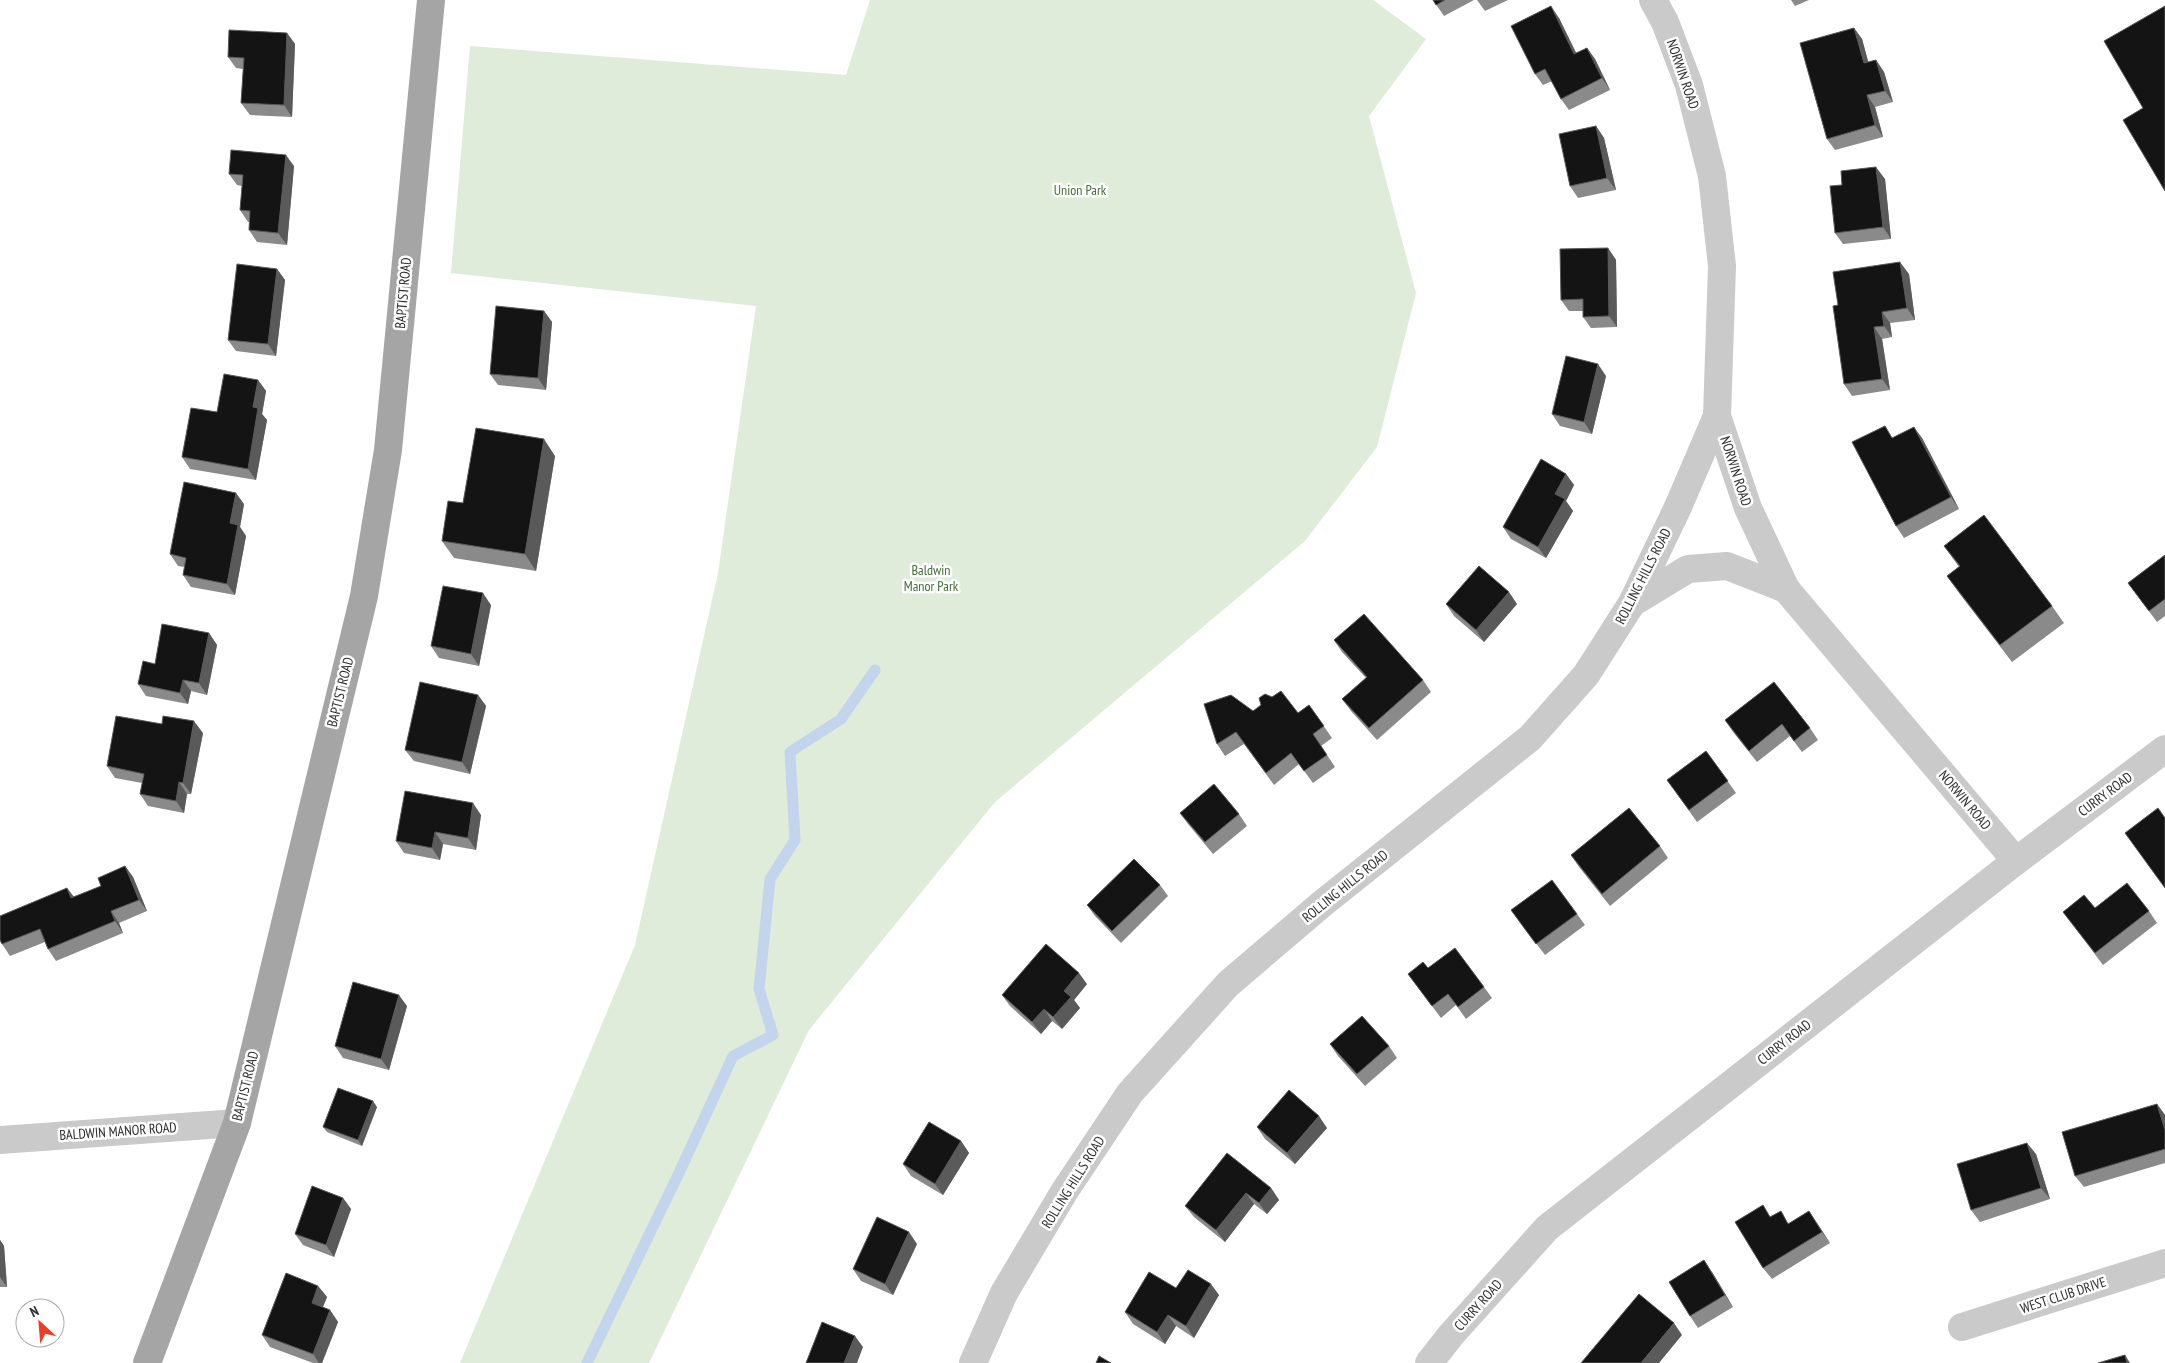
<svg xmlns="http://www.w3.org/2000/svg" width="2165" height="1363" font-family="'PT Sans Narrow',sans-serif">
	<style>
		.green { fill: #dfecd9 }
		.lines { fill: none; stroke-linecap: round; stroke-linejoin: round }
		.stream { stroke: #c3d4ed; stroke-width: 11 }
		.minor { stroke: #cacaca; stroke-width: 28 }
		.major { stroke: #a5a5a5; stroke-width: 28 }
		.wall { fill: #8a8a8a }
		.shaded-wall { fill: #5a5a5a }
		.building { fill: #141414; stroke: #5a5a5a }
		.labels { text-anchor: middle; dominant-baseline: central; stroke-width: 5; stroke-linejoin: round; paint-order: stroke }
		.street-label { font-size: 14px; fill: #2d2d2d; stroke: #fff }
		.park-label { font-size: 14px; fill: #456b37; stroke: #fff }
	</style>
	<rect width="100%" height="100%" fill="#fff"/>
	<polygon class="green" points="870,0 1373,0 1426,39 1369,116 1416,293 1377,447 1305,541 995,802 809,1030 649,1363 460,1363 635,945 718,573 756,306 451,273 470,46 846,75"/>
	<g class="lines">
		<polyline class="stream" points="587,1363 678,1175 733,1056 773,1035 759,989 770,879 795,840 790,752 841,719 875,670"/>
		<g class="minor">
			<polyline points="1653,0 1665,22 1689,85 1712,176 1722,266 1717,416 1748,508 1786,589 2016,861"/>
			<polyline points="1632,603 1688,569 1727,566 1786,589"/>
			<polyline points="0,1140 237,1123"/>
			<polyline points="1962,1327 2165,1263"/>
			<polyline points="973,1363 1004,1293 1064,1192 1130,1093 1228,984 1323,903 1530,738 1586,675 1632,603 1678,507 1717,416"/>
			<polyline points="1429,1363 1451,1335 1547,1228 2016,861 2165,749"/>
		</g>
		<polyline class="major" points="147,1363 237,1123 364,596 388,450 431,0"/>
	</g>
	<g class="wall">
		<polygon points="1433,0 1474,0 1444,16"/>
		<polygon points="1477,0 1508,0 1485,11"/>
		<polygon points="1791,0 1809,0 1795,6"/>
		<polygon points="1559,18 1576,53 1587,48 1595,59 1610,90 1569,110 1561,99 1552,81 1543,85 1535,74"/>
		<polygon points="1854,28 1862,39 1868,62 1876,60 1884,72 1893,102 1875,107 1883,137 1835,150 1827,139"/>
		<polygon points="287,33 295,44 292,117 250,115 241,103 243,69 236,68 228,57"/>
		<polygon points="1596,126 1604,138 1616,190 1578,198 1570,186"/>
		<polygon points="294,166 287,245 257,242 249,230 250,222 248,222 240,210 242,186 237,185 229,174"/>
		<polygon points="1885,179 1891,239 1843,244 1835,233 1842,185"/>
		<polygon points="1608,248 1616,260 1617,327 1591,328 1583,317 1583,311 1569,311 1561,300"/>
		<polygon points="277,269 285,280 276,356 236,351 228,340"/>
		<polygon points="1909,274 1915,320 1890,323 1892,337 1882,339 1890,390 1852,396 1844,384 1838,305"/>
		<polygon points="544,311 552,322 546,390 498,385 490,374"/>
		<polygon points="1606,376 1592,434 1560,426 1552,414"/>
		<polygon points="258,380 266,391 262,414 267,420 256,480 190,469 182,457 217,412"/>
		<polygon points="1893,438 1922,438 1959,509 1904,538 1896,526"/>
		<polygon points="555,456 536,571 454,558 442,541 463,503"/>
		<polygon points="1566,474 1574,485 1566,501 1573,511 1546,558 1511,539 1503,527"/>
		<polygon points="244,504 240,527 246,536 235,595 191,587 183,575 185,567 178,566 170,554"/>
		<polygon points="1944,546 2052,606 2064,623 2012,662 1959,593 1947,576 1959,567"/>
		<polygon points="2165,555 2165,616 2157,622 2128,583"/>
		<polygon points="1446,604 1517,604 1484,642 1454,616"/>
		<polygon points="491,605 479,666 439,658 431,646"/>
		<polygon points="209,633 217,645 207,695 191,691 188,704 146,696 138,684 155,664"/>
		<polygon points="1334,640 1423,680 1431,692 1377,740 1351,711 1342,699 1366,678 1342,652"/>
		<polygon points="1774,682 1810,728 1818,740 1802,752 1790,736 1757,762 1733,732 1725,720"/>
		<polygon points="478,695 486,706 470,774 414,761 405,750"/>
		<polygon points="1309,705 1332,738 1321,746 1335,767 1313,783 1299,764 1274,785 1244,744 1225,756 1217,744 1253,711 1298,713"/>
		<polygon points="203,733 191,794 187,794 184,813 148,806 140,794 142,783 115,778 107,766"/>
		<polygon points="1706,751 1736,793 1697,822 1667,780"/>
		<polygon points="1180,813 1239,814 1247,826 1213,854 1188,824"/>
		<polygon points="481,815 476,850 443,844 440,860 404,853 396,841"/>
		<polygon points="1660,846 1668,858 1610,906 1579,867 1571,855"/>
		<polygon points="125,866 133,877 147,911 119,923 123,933 56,961 48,949 45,942 10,956 2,944 67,888 74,897 101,886"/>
		<polygon points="1160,885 1168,896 1121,943 1095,916 1087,905"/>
		<polygon points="2095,908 2149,911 2157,923 2103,965 2063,912"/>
		<polygon points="1511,910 1577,914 1585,925 1545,955"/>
		<polygon points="1428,968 1484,987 1492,998 1466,1019 1456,1005 1441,1018 1408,974"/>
		<polygon points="1087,984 1074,1000 1080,1008 1062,1029 1052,1021 1041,1034 1010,1006 1002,995"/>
		<polygon points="407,1006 389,1070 343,1058 335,1046"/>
		<polygon points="1330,1044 1389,1046 1397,1058 1365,1086 1338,1056"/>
		<polygon points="2157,1104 2165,1115 2165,1163 2084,1187 2075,1176"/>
		<polygon points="377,1107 362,1146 327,1132 323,1127"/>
		<polygon points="1257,1127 1327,1128 1295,1164 1265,1139"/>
		<polygon points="961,1141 969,1153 943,1195 911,1176 903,1164"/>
		<polygon points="2036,1154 2050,1199 1980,1222 1971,1210"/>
		<polygon points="1271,1188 1279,1200 1267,1214 1254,1204 1225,1242 1194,1217 1185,1206"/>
		<polygon points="343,1198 351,1209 334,1257 303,1245 295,1234"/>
		<polygon points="1771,1216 1789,1223 1817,1223 1830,1243 1772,1279 1763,1268"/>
		<polygon points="0,1240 4,1246 7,1287 0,1287"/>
		<polygon points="917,1244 893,1295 861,1281 853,1269"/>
		<polygon points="1712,1272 1733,1307 1698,1328 1690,1316"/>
		<polygon points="318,1286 327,1297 323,1307 330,1310 338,1322 322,1363 313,1363 270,1347 262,1335"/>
		<polygon points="1176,1288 1219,1295 1194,1338 1176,1326 1165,1344 1133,1324 1125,1312"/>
	</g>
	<g class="shaded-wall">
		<polygon points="1551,6 1559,18 1582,65 1574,54"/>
		<polygon points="1854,28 1862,39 1872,75 1864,63"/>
		<polygon points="287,33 295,44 292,117 284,105"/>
		<polygon points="1587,48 1595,59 1610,90 1602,78"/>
		<polygon points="1876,60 1884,72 1893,102 1885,91"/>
		<polygon points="1867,95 1875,107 1883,137 1875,125"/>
		<polygon points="1596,126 1604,138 1616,190 1607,178"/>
		<polygon points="286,155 294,166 287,245 278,233"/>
		<polygon points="1876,167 1885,179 1891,239 1883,227"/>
		<polygon points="1608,248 1616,260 1617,327 1609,316"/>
		<polygon points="1900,262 1909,274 1915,320 1907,308"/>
		<polygon points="277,269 285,280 276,356 268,344"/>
		<polygon points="544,311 552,322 546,390 538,378"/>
		<polygon points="1882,312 1890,323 1892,337 1884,326"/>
		<polygon points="1874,327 1882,339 1890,390 1882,379"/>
		<polygon points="1598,364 1606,376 1592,434 1584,422"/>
		<polygon points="258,380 266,391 262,414 267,420 256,480 248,469 253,407"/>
		<polygon points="1914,427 1922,438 1959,509 1951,497"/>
		<polygon points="544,439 555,456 536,571 525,554"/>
		<polygon points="1566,474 1574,485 1566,501 1573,511 1546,558 1538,547 1555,494"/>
		<polygon points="236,493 244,504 240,527 246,536 235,595 227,584 230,523"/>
		<polygon points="1509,592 1517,604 1484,642 1476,630"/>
		<polygon points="483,593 491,605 479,666 471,654"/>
		<polygon points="209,633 217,645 207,695 199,683"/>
		<polygon points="183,680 191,691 188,704 180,693"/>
		<polygon points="478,695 486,706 470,774 462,762"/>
		<polygon points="194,721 203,733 191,794 183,783"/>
		<polygon points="179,782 187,794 184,813 176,801"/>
		<polygon points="473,803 481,815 476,850 468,838"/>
		<polygon points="435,832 443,844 440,860 432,848"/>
		<polygon points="125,866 133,877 147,911 139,900"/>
		<polygon points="67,888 76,900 71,898"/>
		<polygon points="111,911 119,923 123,933 115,921"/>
		<polygon points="1079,973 1087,984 1074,1000 1080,1008 1062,1029 1053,1017 1064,991"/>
		<polygon points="399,995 407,1006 389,1070 381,1059"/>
		<polygon points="1044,1009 1052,1021 1041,1034 1032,1022"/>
		<polygon points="373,1101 377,1107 362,1146 358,1140"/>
		<polygon points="2157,1104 2165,1115 2165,1130"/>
		<polygon points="1319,1116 1327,1128 1295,1164 1287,1153"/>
		<polygon points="961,1141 969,1153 943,1195 935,1184"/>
		<polygon points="2027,1143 2036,1154 2050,1199 2041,1188"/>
		<polygon points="1271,1188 1279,1200 1267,1214 1259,1203"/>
		<polygon points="1246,1193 1254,1204 1225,1242 1216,1230"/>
		<polygon points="343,1198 351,1209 334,1257 326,1245"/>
		<polygon points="1809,1211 1817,1223 1830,1243 1822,1232"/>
		<polygon points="909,1232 917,1244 893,1295 885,1284"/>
		<polygon points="0,1240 4,1246 7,1287 0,1277"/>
		<polygon points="1704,1260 1712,1272 1733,1307 1725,1295"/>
		<polygon points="1211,1284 1219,1295 1194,1338 1186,1326"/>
		<polygon points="318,1286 327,1297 320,1314 312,1303"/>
		<polygon points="330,1310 338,1322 322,1363 319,1363 313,1354"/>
		<polygon points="1168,1315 1176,1326 1165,1344 1157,1332"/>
		<polygon points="1674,1323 1682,1335 1659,1363 1641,1363"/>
		<polygon points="855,1336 863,1347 857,1363 844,1363"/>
		<polygon points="2125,1355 2130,1363 2127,1363"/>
	</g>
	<g class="building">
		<polygon points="1433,0 1445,0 1436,5"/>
		<polygon points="1551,6 1574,54 1587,48 1602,78 1561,99 1545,69 1535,74 1511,26"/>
		<polygon points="2165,6 2165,191 2123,120 2143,108 2104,41"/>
		<polygon points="1854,28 1864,63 1876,60 1885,91 1867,95 1875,125 1827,139 1800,43"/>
		<polygon points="229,30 287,33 284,105 241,103 244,58 228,57"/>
		<polygon points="1596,126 1607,178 1570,186 1559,134"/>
		<polygon points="231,150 286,155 278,233 249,230 250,211 240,210 243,175 229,174"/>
		<polygon points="1876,167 1883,227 1835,233 1830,186 1842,185 1841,171"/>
		<polygon points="1608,248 1609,316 1583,317 1583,299 1561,300 1560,249"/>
		<polygon points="1900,262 1907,308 1882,312 1884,326 1874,327 1882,379 1844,384 1833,306 1838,305 1833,272"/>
		<polygon points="237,264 277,269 268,344 228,340"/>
		<polygon points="496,306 544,311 538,378 490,374"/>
		<polygon points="1566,356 1598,364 1584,422 1552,414"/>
		<polygon points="224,374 258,380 253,407 258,408 248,469 182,457 191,408 217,412"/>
		<polygon points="1885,426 1892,438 1914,427 1951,497 1896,526 1852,442"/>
		<polygon points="476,428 544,439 525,554 442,541 448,501 463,503"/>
		<polygon points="1541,459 1566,474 1555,494 1565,499 1538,547 1503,527"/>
		<polygon points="184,482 236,493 230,523 238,525 227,584 183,575 186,558 170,554"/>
		<polygon points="1984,515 2052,606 2000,645 1947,576 1960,566 1944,546"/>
		<polygon points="2165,555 2165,599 2149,611 2128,583"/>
		<polygon points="1479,566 1509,592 1476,630 1446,604"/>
		<polygon points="443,586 483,593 471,654 431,646"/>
		<polygon points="1364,614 1423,680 1369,728 1342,699 1367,677 1334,640"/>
		<polygon points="162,624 209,633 199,683 183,680 180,693 138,684 143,661 155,664"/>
		<polygon points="420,682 478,695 462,762 405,750"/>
		<polygon points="1774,682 1810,728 1794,741 1782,724 1749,751 1725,720"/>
		<polygon points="1281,691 1298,713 1309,705 1324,726 1313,734 1327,755 1304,771 1291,753 1266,773 1236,732 1217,744 1204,704 1231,695 1253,711 1261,705 1259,698 1265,694 1272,697"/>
		<polygon points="116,716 162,724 163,716 194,721 183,783 179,782 176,801 140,794 144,774 107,766"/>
		<polygon points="1706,751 1728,781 1689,810 1667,780"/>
		<polygon points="1214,784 1239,814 1205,842 1180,813"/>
		<polygon points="405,791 473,803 468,838 435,832 432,848 396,841"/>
		<polygon points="1629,808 1660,846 1602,894 1571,855"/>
		<polygon points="2158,808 2165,818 2165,888 2125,833"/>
		<polygon points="1134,859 1160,885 1112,931 1087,905"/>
		<polygon points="125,866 139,900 111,911 115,921 48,949 40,929 2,944 0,940 0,916 67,888 71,898 101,886 98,878"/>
		<polygon points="1552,880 1577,914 1536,944 1511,910"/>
		<polygon points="2127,883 2149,911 2095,953 2063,912 2084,895 2095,908"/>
		<polygon points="1046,944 1079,973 1064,991 1071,997 1053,1017 1044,1009 1032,1022 1002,995"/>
		<polygon points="1455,948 1484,987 1458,1007 1448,994 1432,1006 1408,974 1423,962 1428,968"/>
		<polygon points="353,982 399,995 381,1059 335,1046"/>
		<polygon points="1362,1016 1389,1046 1357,1074 1330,1044"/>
		<polygon points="338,1088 373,1101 358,1140 323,1127"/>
		<polygon points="1289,1090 1319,1116 1287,1153 1257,1127"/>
		<polygon points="2157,1104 2165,1130 2165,1149 2075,1176 2062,1132"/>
		<polygon points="929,1122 961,1141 935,1184 903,1164"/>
		<polygon points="2027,1143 2041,1188 1971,1210 1957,1164"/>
		<polygon points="1227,1153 1271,1188 1259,1203 1246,1193 1216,1230 1185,1206"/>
		<polygon points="312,1186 343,1198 326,1245 295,1234"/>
		<polygon points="1763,1205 1770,1217 1781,1211 1788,1224 1809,1211 1822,1232 1763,1268 1735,1222"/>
		<polygon points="877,1217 909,1232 885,1284 853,1269"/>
		<polygon points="1704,1260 1725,1295 1690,1316 1669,1282"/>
		<polygon points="1188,1270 1211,1284 1186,1326 1168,1315 1157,1332 1125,1312 1149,1272 1176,1288"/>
		<polygon points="286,1273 318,1286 312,1303 330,1310 313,1354 262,1335"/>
		<polygon points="1639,1294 1674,1323 1641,1363 1581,1363"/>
		<polygon points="822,1322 855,1336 844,1363 806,1363"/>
		<polygon points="2125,1355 2127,1363 2098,1363"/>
		<polygon points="1099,1356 1111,1363 1096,1363"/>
	</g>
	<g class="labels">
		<g class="street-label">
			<text transform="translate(1683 74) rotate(71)">NORWIN ROAD</text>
			<text transform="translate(403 293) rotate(-85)">BAPTIST ROAD</text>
			<text transform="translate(1736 471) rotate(72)">NORWIN ROAD</text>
			<text transform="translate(1643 576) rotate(-63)">ROLLING HILLS ROAD</text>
			<text transform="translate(340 692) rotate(-76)">BAPTIST ROAD</text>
			<text transform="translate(2105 794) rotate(-37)">CURRY ROAD</text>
			<text transform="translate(1965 800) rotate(50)">NORWIN ROAD</text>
			<text transform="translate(1345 886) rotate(-39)">ROLLING HILLS ROAD</text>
			<text transform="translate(1784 1042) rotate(-38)">CURRY ROAD</text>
			<text transform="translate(245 1086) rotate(-76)">BAPTIST ROAD</text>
			<text transform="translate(118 1131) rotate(-4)">BALDWIN MANOR ROAD</text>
			<text transform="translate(1073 1182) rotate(-58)">ROLLING HILLS ROAD</text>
			<text transform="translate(2063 1295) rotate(-18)">WEST CLUB DRIVE</text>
			<text transform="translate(1478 1305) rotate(-48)">CURRY ROAD</text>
		</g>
		<g class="park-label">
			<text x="1080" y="190">Union Park</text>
			<text x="931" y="570">Baldwin<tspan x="931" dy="16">Manor Park</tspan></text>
		</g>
	</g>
	<g transform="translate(40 1323) rotate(334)"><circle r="24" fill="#ffffff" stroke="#ababab"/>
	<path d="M0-4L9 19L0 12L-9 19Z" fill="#f13c21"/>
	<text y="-8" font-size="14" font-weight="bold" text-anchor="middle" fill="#2d2d2d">N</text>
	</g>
</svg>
